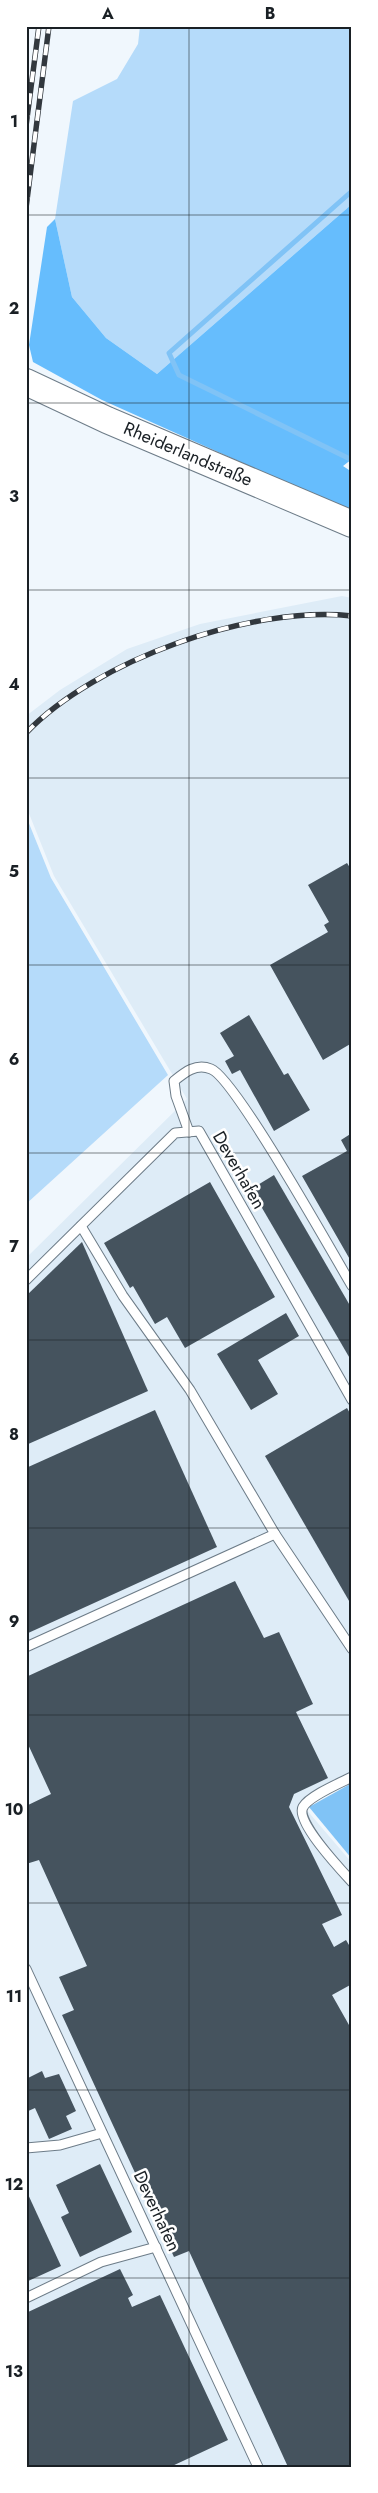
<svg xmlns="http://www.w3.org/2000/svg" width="378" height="2493" font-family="Jost,sans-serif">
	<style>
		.built { fill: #deecf7 }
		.green { fill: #b5dbfa }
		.forest { fill: #66bdfd }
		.water { fill: #80c3f6 }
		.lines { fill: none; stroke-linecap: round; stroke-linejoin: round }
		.stream { stroke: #80c3f6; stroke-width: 5 }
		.building { fill: #45535e }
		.service-casing { stroke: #6d7c88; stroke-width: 11 }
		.secondary-casing { stroke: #6d7c88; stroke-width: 28 }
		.service { stroke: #fff; stroke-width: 9 }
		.secondary { stroke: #fff; stroke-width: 26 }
		.rail-casing { stroke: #32383e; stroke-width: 5.5 }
		.rail { stroke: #fff; stroke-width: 4; stroke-dasharray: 11; stroke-linecap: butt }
		.grid { fill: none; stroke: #1a2025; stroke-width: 1; stroke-opacity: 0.55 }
		.labels { text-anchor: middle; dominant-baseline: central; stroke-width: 5; stroke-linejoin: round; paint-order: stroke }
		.street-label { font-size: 18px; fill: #1a2025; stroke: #fff }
		.neatline { fill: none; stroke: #1a2025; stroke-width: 2 }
		.grid-label { font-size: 16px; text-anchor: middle; font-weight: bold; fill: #1a2025 }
	</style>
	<rect width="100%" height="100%" fill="#f0f7fd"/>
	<polygon class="built" points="342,596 352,598 352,1780 305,1808 352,1863 352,2467 26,2467 26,1258 187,1099 54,876 26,806 26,716 60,690 127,649 200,624"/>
	<g class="green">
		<polygon points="140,26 352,26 352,204 157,374 106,338 72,297 55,219 73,101 117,79 138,44"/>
		<polygon points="26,816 51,878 168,1075 26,1204"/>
	</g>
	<polygon class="forest" points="352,204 352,459 343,466 352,472 352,512 102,400 33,362 29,345 47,227 55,219 72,297 106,338 157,374"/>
	<polygon class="water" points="352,1783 352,1859 309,1807"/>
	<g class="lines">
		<polyline class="stream" points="352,191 169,353 179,375 352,460"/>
	</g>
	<g class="building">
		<polygon points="347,863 352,871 352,1043 323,1060 270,965 328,932 324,925 329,922 308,885"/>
		<polygon points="249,1015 284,1075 288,1073 310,1110 274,1131 240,1070 232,1074 225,1061 234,1056 220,1033"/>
		<polygon points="352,1133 352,1263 302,1176 347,1151 341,1140"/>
		<polygon points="274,1175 352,1309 352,1362 251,1189"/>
		<polygon points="210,1182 275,1297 185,1348 167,1317 155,1324 133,1286 130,1288 104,1243"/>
		<polygon points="82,1242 148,1391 26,1445 26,1296"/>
		<polygon points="286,1313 299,1336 258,1360 278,1394 251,1410 217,1354"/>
		<polygon points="347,1408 352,1417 352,1606 265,1456"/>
		<polygon points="155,1410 217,1547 26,1634 26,1468"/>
		<polygon points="235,1581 264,1638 279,1632 313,1704 296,1712 328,1778 294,1794 289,1807 342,1915 322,1924 334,1947 346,1940 352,1950 352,1984 332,1995 349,2025 352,2024 352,2467 288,2467 189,2251 174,2257 62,2015 74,2010 59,1977 87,1966 39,1860 26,1864 26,1806 51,1794 26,1740 26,1677"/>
		<polygon points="42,2071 45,2078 59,2074 76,2111 66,2116 72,2129 49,2139 35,2108 26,2112 26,2079"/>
		<polygon points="100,2164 132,2232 80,2257 61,2217 69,2213 56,2185"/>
		<polygon points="26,2190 61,2266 26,2282"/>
		<polygon points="120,2269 133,2295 128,2298 132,2307 160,2295 228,2440 170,2467 26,2467 26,2313"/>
	</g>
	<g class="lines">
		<defs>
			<g id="service">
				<path d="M189,1132L176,1096L174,1081C185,1072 196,1063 211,1069C235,1078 333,1254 352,1286"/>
				<polyline points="81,1226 123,1296 190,1390 275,1534 352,1649"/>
				<polyline points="26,1280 175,1133 199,1131 352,1400"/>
				<polyline points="26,1647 275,1534"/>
				<path d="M352,1777C340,1783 309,1796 303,1807C295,1821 341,1870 352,1882"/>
				<polyline points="26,1969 258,2467"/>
				<polyline points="26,2148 60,2145 102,2133"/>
				<polyline points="26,2298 101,2262 156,2247"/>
			</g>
			<polyline id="secondary" points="26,382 107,420 352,524"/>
		</defs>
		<use href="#service" class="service-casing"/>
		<use href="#secondary" class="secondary-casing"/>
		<use href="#service" class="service"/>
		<use href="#secondary" class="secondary"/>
		<defs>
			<g id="rail">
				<polyline points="26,126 39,26"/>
				<polyline points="26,208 49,26"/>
				<path d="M26,733C96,660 251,605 352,616"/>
			</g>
		</defs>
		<use href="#rail" class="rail-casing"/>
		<use href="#rail" class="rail"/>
	</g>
	<path class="grid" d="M189,26V2467M26,215H352M26,403H352M26,590H352M26,778H352M26,965H352M26,1153H352M26,1340H352M26,1528H352M26,1715H352M26,1903H352M26,2090H352M26,2278H352"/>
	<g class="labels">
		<g class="street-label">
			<text transform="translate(188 454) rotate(23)">Rheiderlandstraße</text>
			<text transform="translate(239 1170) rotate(60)">Deverhafen</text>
			<text transform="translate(157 2211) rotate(65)">Deverhafen</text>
		</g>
	</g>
	<rect width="378" height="2493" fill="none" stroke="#ffffff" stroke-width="55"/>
	<rect x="28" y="28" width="322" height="2438" class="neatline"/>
	<g class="grid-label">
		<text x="108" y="19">A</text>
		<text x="270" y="19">B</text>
		<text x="14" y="127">1</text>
		<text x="14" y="314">2</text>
		<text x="14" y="502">3</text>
		<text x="14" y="690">4</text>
		<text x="14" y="877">5</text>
		<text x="14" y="1065">6</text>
		<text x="14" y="1252">7</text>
		<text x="14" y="1440">8</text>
		<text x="14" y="1627">9</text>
		<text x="14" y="1815">10</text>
		<text x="14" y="2002">11</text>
		<text x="14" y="2190">12</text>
		<text x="14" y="2377">13</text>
	</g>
</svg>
